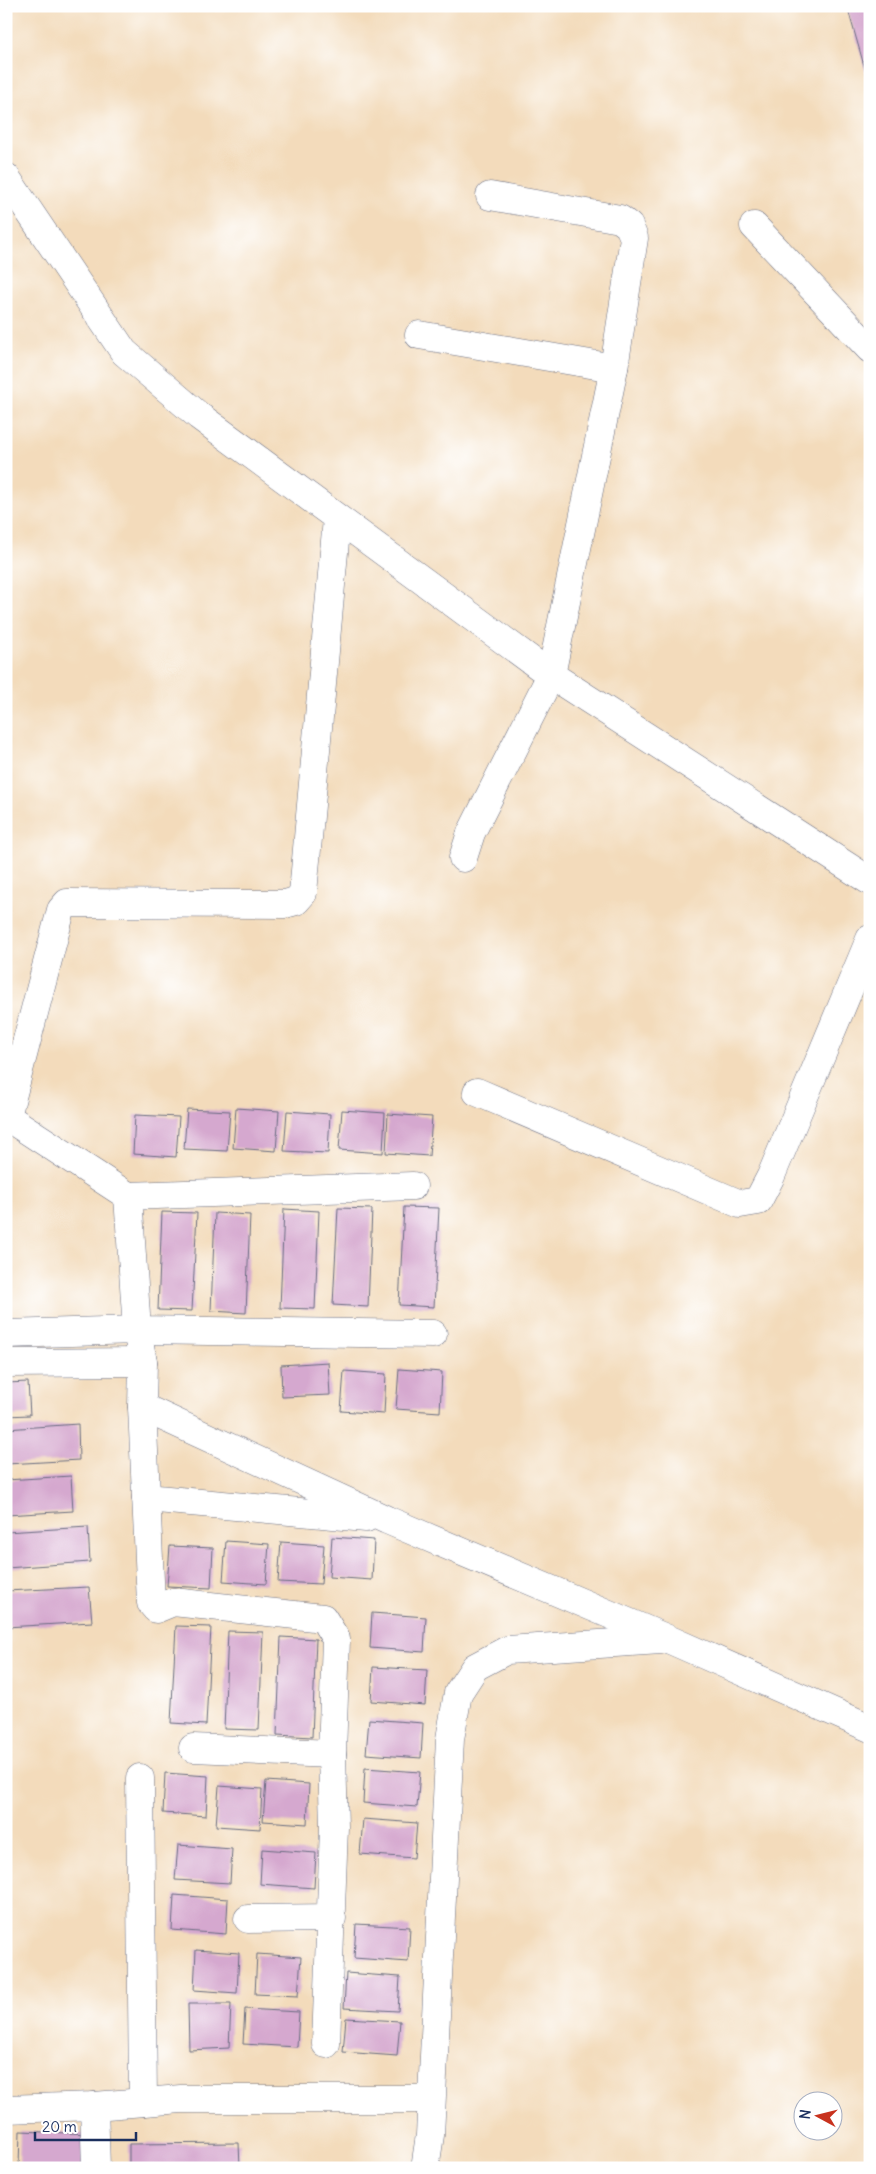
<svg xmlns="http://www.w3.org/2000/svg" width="876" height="2174" font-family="Delius,sans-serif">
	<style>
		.building { fill: #d5a8cf }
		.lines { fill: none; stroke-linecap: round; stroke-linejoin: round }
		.minor-casing { stroke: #676b7f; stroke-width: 29 }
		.minor { stroke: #fff; stroke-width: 28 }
	</style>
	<rect width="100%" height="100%" fill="#fff"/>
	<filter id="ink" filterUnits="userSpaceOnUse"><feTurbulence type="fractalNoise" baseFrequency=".02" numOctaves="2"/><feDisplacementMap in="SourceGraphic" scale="10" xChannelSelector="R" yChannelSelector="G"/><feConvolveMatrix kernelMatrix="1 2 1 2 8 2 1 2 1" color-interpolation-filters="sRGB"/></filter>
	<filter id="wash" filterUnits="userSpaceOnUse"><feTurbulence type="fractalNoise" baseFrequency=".0096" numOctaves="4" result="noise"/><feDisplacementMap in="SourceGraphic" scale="20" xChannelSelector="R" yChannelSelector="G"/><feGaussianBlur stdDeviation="1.12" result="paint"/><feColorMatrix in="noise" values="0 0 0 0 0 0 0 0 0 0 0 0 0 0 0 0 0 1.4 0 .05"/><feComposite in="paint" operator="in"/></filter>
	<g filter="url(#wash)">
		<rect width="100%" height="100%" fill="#f3dbbb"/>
		<g id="blocks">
			<g class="building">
				<polygon points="847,6 870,6 870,83 869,83"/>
				<polygon points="236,1108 279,1111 276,1151 233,1148"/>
				<polygon points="187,1109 230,1111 227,1151 184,1149"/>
				<polygon points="342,1110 385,1113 383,1153 339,1150"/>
				<polygon points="287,1111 330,1114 328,1153 284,1151"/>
				<polygon points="388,1114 432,1117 429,1156 386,1153"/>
				<polygon points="135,1115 179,1117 176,1157 133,1154"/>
				<polygon points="404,1207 439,1208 434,1307 399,1305"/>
				<polygon points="338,1208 372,1209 368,1307 333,1305"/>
				<polygon points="284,1209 319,1211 315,1309 280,1308"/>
				<polygon points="162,1212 197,1213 192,1311 158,1310"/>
				<polygon points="215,1213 250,1215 246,1313 211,1311"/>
				<polygon points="328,1362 330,1395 282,1397 281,1365"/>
				<polygon points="399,1369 442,1372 440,1412 396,1409"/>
				<polygon points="344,1371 386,1374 384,1414 341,1411"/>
				<polygon points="28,1382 30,1415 6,1416 6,1383"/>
				<polygon points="78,1424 79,1460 6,1464 6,1429"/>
				<polygon points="71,1476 73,1511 6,1515 6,1480"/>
				<polygon points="88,1527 90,1562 6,1568 6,1532"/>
				<polygon points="332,1537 374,1540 372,1580 329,1577"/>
				<polygon points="226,1541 269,1544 266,1584 223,1581"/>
				<polygon points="281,1542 324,1545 321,1584 278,1582"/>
				<polygon points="170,1546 213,1548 211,1588 167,1586"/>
				<polygon points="89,1587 92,1622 6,1627 6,1591"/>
				<polygon points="372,1613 426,1617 424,1652 370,1648"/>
				<polygon points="176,1626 211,1627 206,1725 171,1723"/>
				<polygon points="228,1631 263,1632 259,1730 224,1729"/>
				<polygon points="281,1637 316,1639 312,1737 277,1735"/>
				<polygon points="373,1667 427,1670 425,1705 371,1701"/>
				<polygon points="369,1719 423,1723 421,1758 366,1754"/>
				<polygon points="365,1768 420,1772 417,1807 363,1803"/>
				<polygon points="165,1773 208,1776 206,1816 163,1813"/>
				<polygon points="266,1781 309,1784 307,1824 263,1821"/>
				<polygon points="219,1786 262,1789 260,1829 216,1826"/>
				<polygon points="363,1819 417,1823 414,1858 360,1854"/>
				<polygon points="178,1845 232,1849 230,1883 175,1880"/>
				<polygon points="262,1849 316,1853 314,1888 260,1884"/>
				<polygon points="174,1895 228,1899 226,1934 172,1930"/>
				<polygon points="356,1924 410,1927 408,1962 354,1958"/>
				<polygon points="196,1950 239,1953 237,1993 194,1990"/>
				<polygon points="257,1954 301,1957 298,1996 255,1994"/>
				<polygon points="346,1973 400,1977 398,2011 344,2008"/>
				<polygon points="188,2004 231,2004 229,2048 189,2050"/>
				<polygon points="245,2009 299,2012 297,2047 243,2044"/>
				<polygon points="346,2018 400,2021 397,2056 343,2052"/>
				<polygon points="20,2131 91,2134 90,2168 19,2168"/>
				<polygon points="239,2143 240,2168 129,2168 129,2144"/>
			</g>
		</g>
	</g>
	<g filter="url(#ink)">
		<use href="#blocks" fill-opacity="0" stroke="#676b7f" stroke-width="1"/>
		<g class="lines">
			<defs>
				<g id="minor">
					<polyline points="6,177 124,352 199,416 551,675 614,368 634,238 629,226 620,219 490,196"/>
					<polyline points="754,226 870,349"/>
					<polyline points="419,335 614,368"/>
					<polyline points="463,858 471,833 551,675 870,881"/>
					<polyline points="477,1092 740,1204 758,1201 771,1176 870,939"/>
					<polyline points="7,1117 128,1196 137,1330 433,1334"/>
					<polyline points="6,1120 61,910 67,903 285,904 296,901 303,893 337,519"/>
					<polyline points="128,1196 413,1186"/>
					<polyline points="6,1334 137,1330 143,1362 142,1407 387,1520 668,1639 870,1728"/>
					<polyline points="6,1363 143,1362"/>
					<polyline points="142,1407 151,1603 156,1609 173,1602 323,1618 336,1639 332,1754 334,1827 326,2044"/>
					<polyline points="146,1498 366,1518"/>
					<polyline points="193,1748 332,1754"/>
					<polyline points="140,1778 143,2102"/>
					<polyline points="248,1919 332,1918"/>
					<polyline points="94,2106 96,2168"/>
					<polyline points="6,2109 94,2106 181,2099 431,2099"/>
					<polyline points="425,2168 430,2135 450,1739 458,1693 475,1667 507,1650 661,1640"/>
				</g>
			</defs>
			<use href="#minor" class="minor-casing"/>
			<use href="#minor" class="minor"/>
		</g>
	</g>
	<rect width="876" height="2174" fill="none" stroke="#fff" stroke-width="25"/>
	<g transform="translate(818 2116) rotate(277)"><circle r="24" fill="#ffffff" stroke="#a4acbf"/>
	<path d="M0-4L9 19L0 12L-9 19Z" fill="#c8321e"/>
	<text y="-8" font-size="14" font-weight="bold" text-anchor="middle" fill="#1b2f5e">N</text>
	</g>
	<path d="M35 2132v8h101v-8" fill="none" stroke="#1b2f5e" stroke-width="2.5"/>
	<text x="42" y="2132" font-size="15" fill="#1b2f5e" stroke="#ffffff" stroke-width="4" paint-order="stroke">20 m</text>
</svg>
